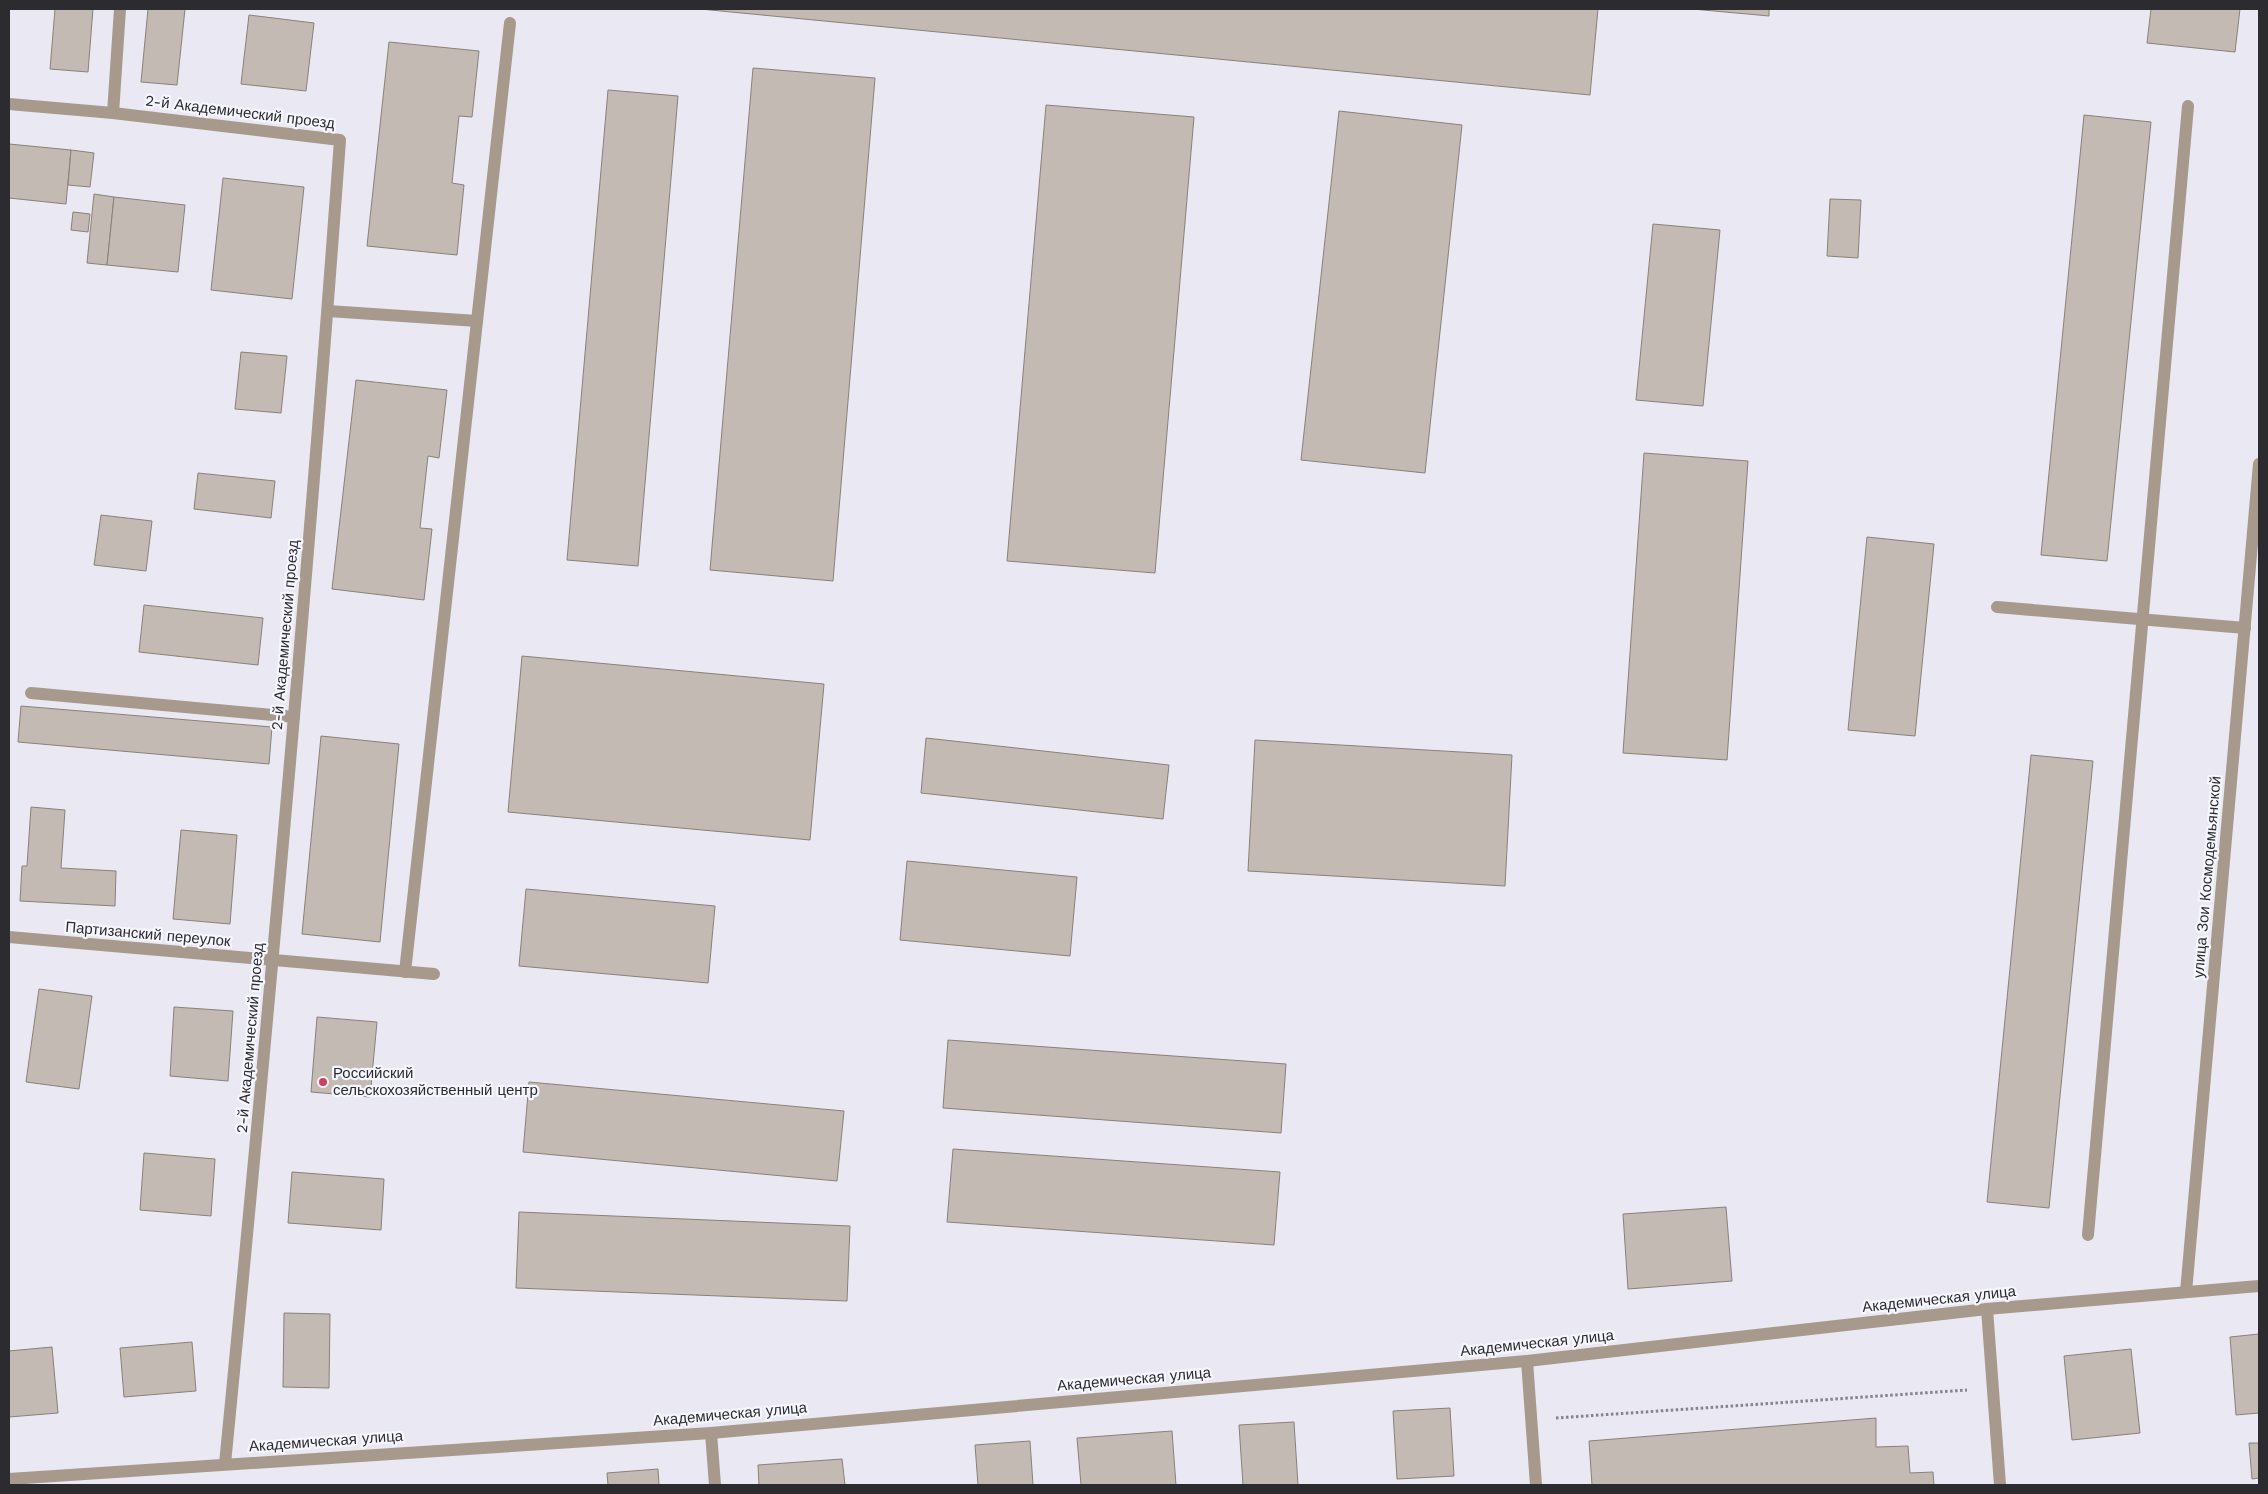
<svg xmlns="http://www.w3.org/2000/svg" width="2268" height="1494" font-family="'Work Sans',sans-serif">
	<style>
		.building { fill: #c3bab3; stroke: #898179 }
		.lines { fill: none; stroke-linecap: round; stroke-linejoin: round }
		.path { stroke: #85848c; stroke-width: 3; stroke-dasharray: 2.5 2.5; stroke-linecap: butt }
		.lane { stroke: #a7998b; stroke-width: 12 }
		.street { stroke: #a7998b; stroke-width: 12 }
		.poi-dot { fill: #cf405e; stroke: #f6f6ff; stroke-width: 2 }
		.labels { text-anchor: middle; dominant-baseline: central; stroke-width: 4.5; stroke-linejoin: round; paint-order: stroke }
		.street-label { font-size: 15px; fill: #2c2c30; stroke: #f6f6ff }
		.poi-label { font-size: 15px; fill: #2c2c30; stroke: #f6f6ff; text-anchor: start }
	</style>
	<rect width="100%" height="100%" fill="#e9e8f3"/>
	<g class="building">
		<polygon points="55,9 93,9 88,72 50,69"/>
		<polygon points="148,9 185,9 177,85 141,82"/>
		<polygon points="700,9 1598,9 1590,95"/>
		<polygon points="1692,9 1769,9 1769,16"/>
		<polygon points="2151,9 2240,9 2235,52 2147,43"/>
		<polygon points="249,15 314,23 306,91 241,84"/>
		<polygon points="389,42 479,51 472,117 459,116 452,183 464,185 457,255 367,246"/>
		<polygon points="753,68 875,78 833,581 710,570"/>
		<polygon points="608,90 678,96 638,566 567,560"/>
		<polygon points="1046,105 1194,117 1155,573 1007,561"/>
		<polygon points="1339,111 1462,125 1425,473 1301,460"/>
		<polygon points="2084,115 2151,122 2107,561 2041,555"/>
		<polygon points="9,144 71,150 66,204 9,198"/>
		<polygon points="71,150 94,153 90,187 68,185"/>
		<polygon points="223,178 304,187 292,299 211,290"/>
		<polygon points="94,194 114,197 107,265 87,263"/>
		<polygon points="114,197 185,205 178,272 107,265"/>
		<polygon points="1830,199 1861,200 1858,258 1827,256"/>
		<polygon points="73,212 90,214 88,232 71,230"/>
		<polygon points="1653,224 1720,230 1703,406 1636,400"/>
		<polygon points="241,352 287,356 281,413 235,409"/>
		<polygon points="356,380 447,390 439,458 428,456 420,528 432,529 424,600 332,589"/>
		<polygon points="1644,453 1748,461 1727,760 1623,753"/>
		<polygon points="198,473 275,481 271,518 194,509"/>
		<polygon points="101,515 152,521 146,571 94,565"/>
		<polygon points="1867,537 1934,544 1915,736 1848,730"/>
		<polygon points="144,605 263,618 258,665 139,652"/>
		<polygon points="522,656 824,684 810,840 508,812"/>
		<polygon points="21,706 272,727 269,764 18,742"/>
		<polygon points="321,736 399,744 380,942 302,934"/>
		<polygon points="926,738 1169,765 1163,819 921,793"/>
		<polygon points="1255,740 1512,755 1505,886 1248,871"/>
		<polygon points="2031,755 2093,761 2049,1208 1987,1202"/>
		<polygon points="31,807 65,810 61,868 116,871 115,906 20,901 22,866 27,866"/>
		<polygon points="181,830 237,835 230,924 173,919"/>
		<polygon points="907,861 1077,877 1070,956 900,940"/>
		<polygon points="526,889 715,906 708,983 519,966"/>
		<polygon points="39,989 92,996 79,1089 26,1082"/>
		<polygon points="174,1007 233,1011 228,1081 170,1076"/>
		<polygon points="317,1017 377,1022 370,1097 311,1092"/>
		<polygon points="948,1040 1286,1064 1281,1133 943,1108"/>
		<polygon points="529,1082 844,1111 837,1181 523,1152"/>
		<polygon points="953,1149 1280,1172 1274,1245 947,1222"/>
		<polygon points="144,1153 215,1159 211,1216 140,1210"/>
		<polygon points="292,1172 384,1179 381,1230 288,1223"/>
		<polygon points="1726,1207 1732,1281 1628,1289 1623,1214"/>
		<polygon points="519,1212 850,1226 847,1301 516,1288"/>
		<polygon points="284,1313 330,1314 329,1388 283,1387"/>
		<polygon points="2259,1334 2259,1413 2236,1415 2230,1337"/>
		<polygon points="192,1342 196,1391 124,1397 120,1348"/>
		<polygon points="52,1347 58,1413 9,1417 9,1351"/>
		<polygon points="2131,1349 2140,1433 2072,1440 2064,1356"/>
		<polygon points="1450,1408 1454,1476 1397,1479 1393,1411"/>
		<polygon points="1876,1418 1876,1447 1908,1446 1910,1473 1933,1472 1934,1485 1592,1485 1589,1441"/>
		<polygon points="1294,1422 1298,1485 1243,1485 1239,1425"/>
		<polygon points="1172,1431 1176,1485 1081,1485 1077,1438"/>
		<polygon points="1030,1441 1033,1485 978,1485 975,1445"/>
		<polygon points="2249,1443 2259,1443 2259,1478 2252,1479"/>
		<polygon points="842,1459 845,1485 759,1485 758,1465"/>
		<polygon points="658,1469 659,1485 608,1485 607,1473"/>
	</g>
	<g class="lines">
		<polyline class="path" points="1556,1418 1967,1390"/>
		<g class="lane">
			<polyline points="113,113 120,9"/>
			<polyline points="328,311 477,321"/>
			<polyline points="1997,607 2245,628"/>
			<polyline points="31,693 294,717"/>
			<polyline points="405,972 510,23"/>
			<polyline points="2088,1235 2188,106"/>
			<polyline points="1527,1361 1536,1485"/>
		</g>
		<g class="street">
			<path d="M9,104L113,113L340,140C308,582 268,1023 225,1464"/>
			<polyline points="9,937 434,974"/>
			<polyline points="2186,1292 2259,464"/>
			<polyline points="1987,1309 2000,1485"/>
			<polyline points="711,1433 715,1485"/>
			<polyline points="9,1479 711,1433 1527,1361 1987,1309 2259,1286"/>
		</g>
	</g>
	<circle class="poi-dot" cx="323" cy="1082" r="5"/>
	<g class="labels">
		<g class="street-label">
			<text transform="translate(240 112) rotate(7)">2-й Академический проезд</text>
			<text transform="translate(285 635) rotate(-85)">2-й Академический проезд</text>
			<text transform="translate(2207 877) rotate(-85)">улица Зои Космодемьянской</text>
			<text transform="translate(148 934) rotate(5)">Партизанский переулок</text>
			<text transform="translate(250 1038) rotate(-85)">2-й Академический проезд</text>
			<text transform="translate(1939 1299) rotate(-6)">Академическая улица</text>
			<text transform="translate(1537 1343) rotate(-6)">Академическая улица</text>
			<text transform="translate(1134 1379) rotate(-5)">Академическая улица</text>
			<text transform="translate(730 1414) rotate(-5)">Академическая улица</text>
			<text transform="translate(326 1441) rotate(-4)">Академическая улица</text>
		</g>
		<g class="poi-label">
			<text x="333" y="1073">Российский<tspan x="333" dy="17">сельскохозяйственный центр</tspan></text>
		</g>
	</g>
	<rect width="2268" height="1494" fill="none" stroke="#2c2c30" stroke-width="20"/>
</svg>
